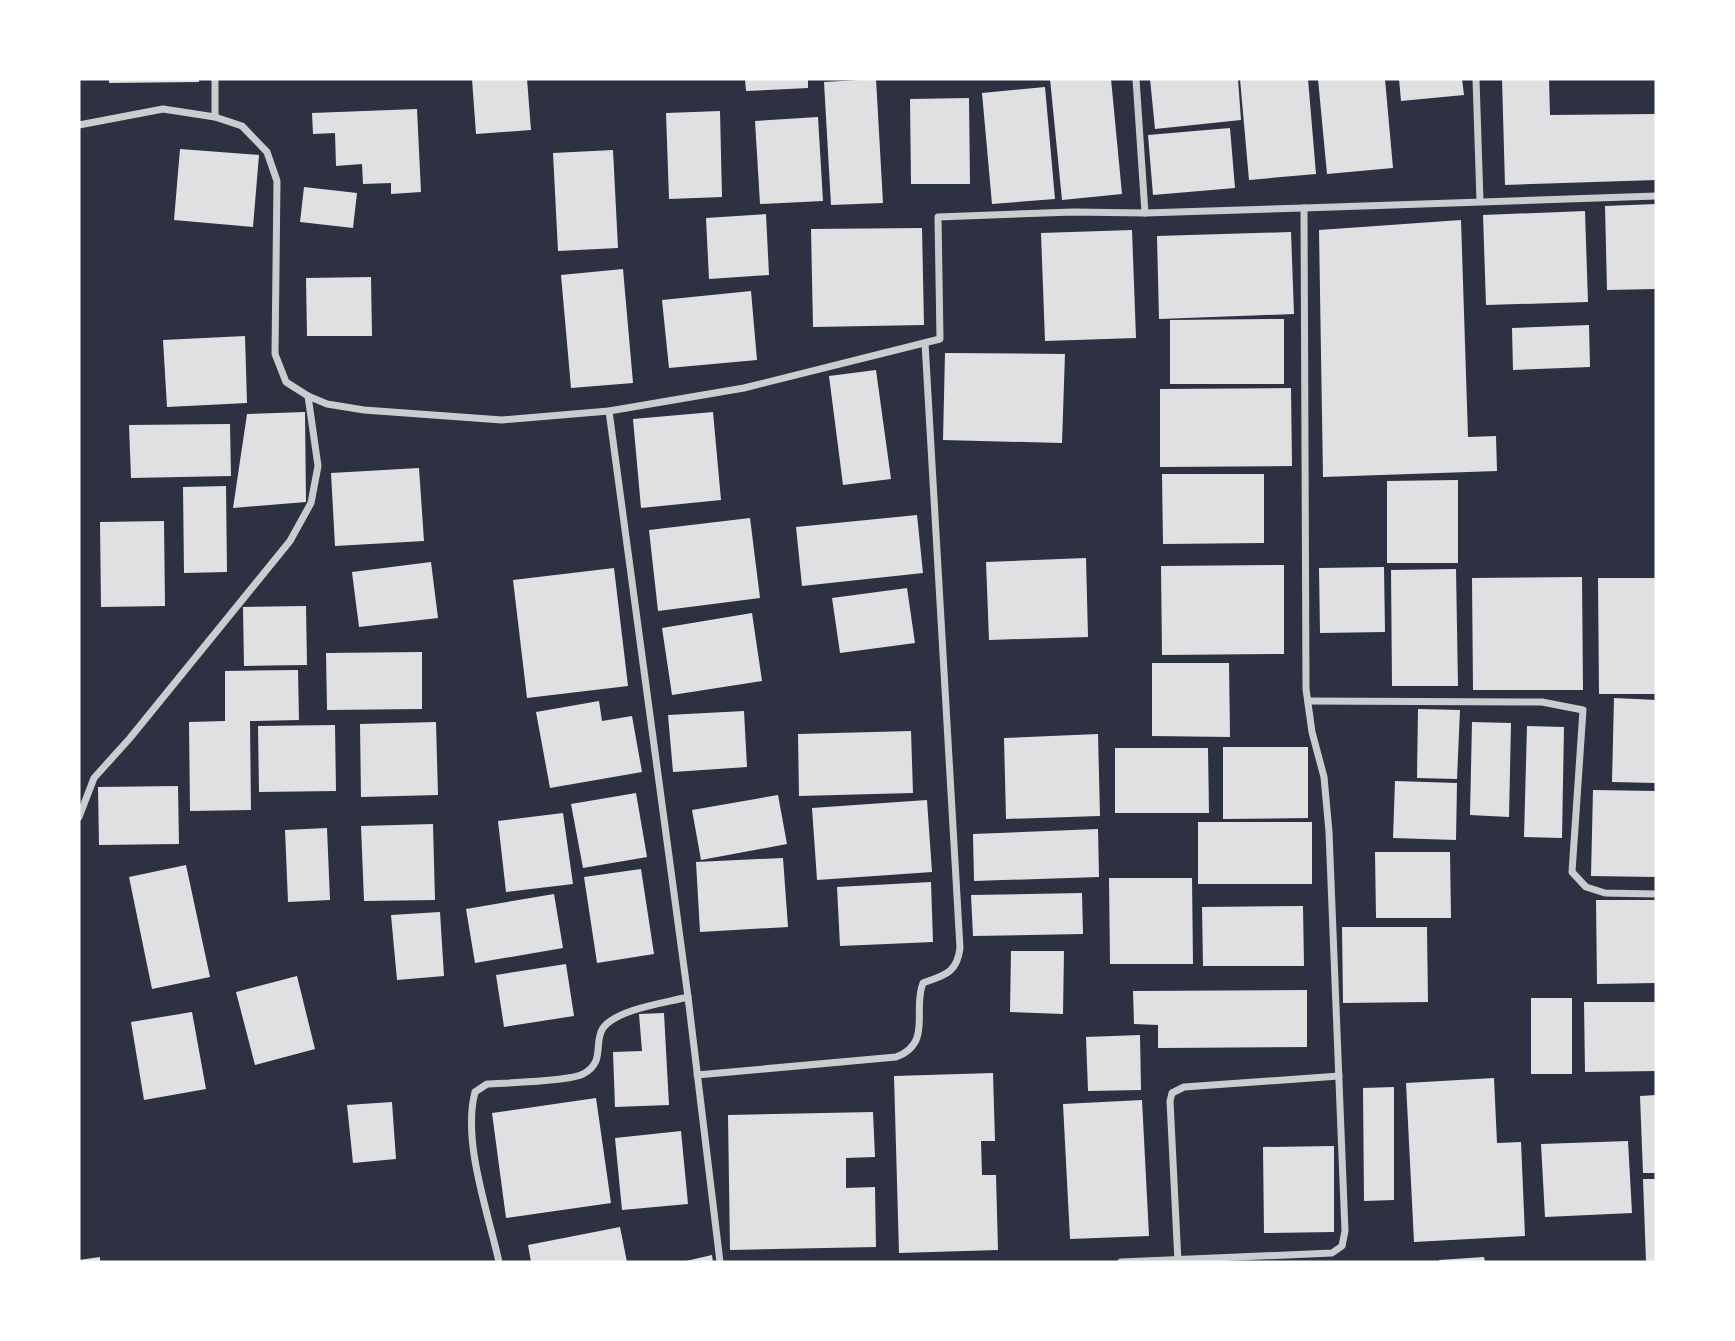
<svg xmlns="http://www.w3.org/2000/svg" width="1735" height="1341" font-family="'Times New Roman',serif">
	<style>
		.building { fill: #e0e0e3 }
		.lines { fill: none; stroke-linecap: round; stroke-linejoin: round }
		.minor { stroke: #caccd0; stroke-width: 7 }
	</style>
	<rect width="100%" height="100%" fill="#2d3142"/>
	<g class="building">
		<polygon points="109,79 199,79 199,82 109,83"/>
		<polygon points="472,79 527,79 531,130 476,134"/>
		<polygon points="745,79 808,79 808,88 746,91"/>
		<polygon points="876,79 883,203 831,205 824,82"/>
		<polygon points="1050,79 1111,79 1122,194 1062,200"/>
		<polygon points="1150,79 1238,79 1241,120 1155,129"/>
		<polygon points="1240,79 1308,79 1316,174 1249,180"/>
		<polygon points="1318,79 1385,79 1393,168 1327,174"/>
		<polygon points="1399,79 1462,79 1464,95 1401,101"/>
		<polygon points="1502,79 1549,79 1550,115 1656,114 1656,180 1505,185"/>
		<polygon points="1045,87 1055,199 992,204 982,93"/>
		<polygon points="969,98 970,184 911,184 910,99"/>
		<polygon points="417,109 421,192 391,194 391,183 363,184 362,164 336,166 335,133 313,134 312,113"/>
		<polygon points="720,111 722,197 669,199 666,113"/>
		<polygon points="818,117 823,201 760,204 755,121"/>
		<polygon points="1230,128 1235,188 1153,195 1148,135"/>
		<polygon points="180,149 259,155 253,227 174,220"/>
		<polygon points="613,150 618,248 558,251 553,153"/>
		<polygon points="304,187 357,193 353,228 300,222"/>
		<polygon points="1656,204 1656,289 1607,290 1605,206"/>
		<polygon points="1585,211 1588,302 1486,305 1483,215"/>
		<polygon points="766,214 769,275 709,279 706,218"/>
		<polygon points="1461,220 1468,437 1496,436 1497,471 1323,477 1319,230"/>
		<polygon points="922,228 924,325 813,327 811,229"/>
		<polygon points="1132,230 1136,338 1045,341 1041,233"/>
		<polygon points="1291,232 1294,314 1159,319 1157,236"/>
		<polygon points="623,269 633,383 571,388 561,275"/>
		<polygon points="371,277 372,336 307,336 306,278"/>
		<polygon points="751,291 757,360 669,368 662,300"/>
		<polygon points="1284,319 1284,384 1170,384 1170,320"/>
		<polygon points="1589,325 1590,367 1513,370 1512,328"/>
		<polygon points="245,336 247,403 167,407 163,340"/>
		<polygon points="945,353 1065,354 1062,443 943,440"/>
		<polygon points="876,370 891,479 843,485 829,376"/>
		<polygon points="1291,388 1292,466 1160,467 1160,389"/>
		<polygon points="305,412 306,502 233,508 247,414"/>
		<polygon points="713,412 721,500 641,508 633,419"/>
		<polygon points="230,424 231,476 131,478 129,425"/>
		<polygon points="419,468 424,541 335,546 331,473"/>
		<polygon points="1162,474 1264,474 1264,543 1163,544"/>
		<polygon points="1458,480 1458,563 1387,563 1387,481"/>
		<polygon points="226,486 227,572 184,573 183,487"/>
		<polygon points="917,515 923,573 802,586 796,527"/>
		<polygon points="750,518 760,598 658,611 649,530"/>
		<polygon points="164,521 165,606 101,607 100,522"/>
		<polygon points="1086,558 1088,637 989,640 986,562"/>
		<polygon points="431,562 438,618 359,627 352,572"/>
		<polygon points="1284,565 1284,654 1162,655 1161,566"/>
		<polygon points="1384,567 1385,632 1320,633 1319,568"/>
		<polygon points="614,568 628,686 527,698 513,580"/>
		<polygon points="1456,569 1458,686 1392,686 1391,570"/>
		<polygon points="1582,577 1583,690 1473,690 1472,578"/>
		<polygon points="1598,578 1656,578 1656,694 1599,694"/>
		<polygon points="907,588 915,643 840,653 832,598"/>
		<polygon points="306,606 307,665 244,666 243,607"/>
		<polygon points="752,613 762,681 672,695 662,628"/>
		<polygon points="422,652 422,709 327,710 326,653"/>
		<polygon points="1152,663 1229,663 1230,737 1152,736"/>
		<polygon points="298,670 299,720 250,721 251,810 190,811 189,722 225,721 225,671"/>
		<polygon points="1614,698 1656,700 1656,783 1612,782"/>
		<polygon points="599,701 602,721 632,716 642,772 550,788 536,712"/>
		<polygon points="1418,709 1460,710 1457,779 1417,778"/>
		<polygon points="744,711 747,767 673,772 668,715"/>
		<polygon points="436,722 438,795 361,797 360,724"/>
		<polygon points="1472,722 1511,723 1509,817 1470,815"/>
		<polygon points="335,725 336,791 259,792 258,726"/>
		<polygon points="1527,726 1564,727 1562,838 1524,837"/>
		<polygon points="911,731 913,793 799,796 798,734"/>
		<polygon points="1098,734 1100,816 1006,819 1004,738"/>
		<polygon points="1223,747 1308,747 1308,818 1223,819"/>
		<polygon points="1115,748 1208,748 1209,813 1115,813"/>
		<polygon points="1395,781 1457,783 1456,840 1393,838"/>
		<polygon points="178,786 179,844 99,845 98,787"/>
		<polygon points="1593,790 1656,791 1656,877 1591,876"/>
		<polygon points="636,793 647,857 583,868 571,804"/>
		<polygon points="778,795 787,844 701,860 692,810"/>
		<polygon points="927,800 932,872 817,880 812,808"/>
		<polygon points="563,813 573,884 506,892 498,821"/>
		<rect x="1198" y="822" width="114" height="62"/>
		<polygon points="433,824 435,900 364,901 361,826"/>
		<polygon points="327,828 330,900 288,902 285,830"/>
		<polygon points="1098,829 1099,877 974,881 973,834"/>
		<polygon points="1375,852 1450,852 1451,918 1376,918"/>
		<polygon points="783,858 788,927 700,932 696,862"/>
		<polygon points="186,865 210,977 152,989 129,877"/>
		<polygon points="641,869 654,954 597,963 584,877"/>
		<polygon points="1109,878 1192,878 1193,964 1110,964"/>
		<polygon points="931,882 933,942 840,946 837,887"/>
		<polygon points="1082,893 1083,934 973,936 971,895"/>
		<polygon points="554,894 563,948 475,963 466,909"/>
		<polygon points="1596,900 1656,900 1656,983 1597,984"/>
		<polygon points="1303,906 1304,966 1203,966 1202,907"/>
		<polygon points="440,912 444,976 397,980 391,915"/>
		<polygon points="1342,927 1427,927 1428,1002 1343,1003"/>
		<polygon points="1011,951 1064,951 1063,1014 1010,1012"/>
		<polygon points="566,964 574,1016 504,1027 496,975"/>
		<polygon points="297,976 315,1049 255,1065 236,992"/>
		<polygon points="1307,990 1307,1047 1158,1048 1158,1025 1134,1024 1133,991"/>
		<rect x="1531" y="998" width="41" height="76"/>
		<polygon points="1584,1002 1656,1002 1656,1071 1585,1072"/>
		<polygon points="192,1012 206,1089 144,1100 131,1022"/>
		<polygon points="664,1013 669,1105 615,1107 613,1052 642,1051 639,1014"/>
		<polygon points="1140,1035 1141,1090 1088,1091 1086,1037"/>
		<polygon points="993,1073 995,1141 981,1141 982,1175 996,1175 998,1250 899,1253 894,1076"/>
		<polygon points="1494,1078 1497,1143 1521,1142 1525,1236 1414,1242 1406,1083"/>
		<polygon points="1394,1087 1394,1200 1364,1201 1363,1088"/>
		<polygon points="1656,1095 1656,1173 1643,1173 1640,1096"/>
		<polygon points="596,1098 611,1203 506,1218 492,1113"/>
		<polygon points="1142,1100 1149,1236 1070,1239 1063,1104"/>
		<polygon points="392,1102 396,1159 353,1163 347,1105"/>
		<polygon points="873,1112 875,1157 846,1158 846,1188 875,1187 876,1247 730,1250 728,1115"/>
		<polygon points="681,1131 688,1204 622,1210 615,1138"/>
		<polygon points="1628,1141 1632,1213 1545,1217 1541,1144"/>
		<polygon points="1334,1146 1334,1232 1264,1233 1263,1147"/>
		<polygon points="1643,1179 1656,1179 1656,1262 1646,1262"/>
		<polygon points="620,1227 627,1262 531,1262 528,1245"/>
		<polygon points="712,1255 713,1262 686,1262 686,1261"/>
		<polygon points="100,1257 100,1262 79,1262 79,1260"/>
		<polygon points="1484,1257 1485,1262 1439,1262 1439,1260"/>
	</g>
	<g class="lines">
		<g class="minor">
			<polyline points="215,79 215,117"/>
			<polyline points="1136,79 1145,213"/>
			<polyline points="1476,79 1480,201"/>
			<polyline points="79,125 163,109 215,117 242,126 267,152 277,181 275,354 286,382 308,396 327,404 364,410 502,420 609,411 744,388 940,339 938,217 1073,212 1145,213 1304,208 1656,196"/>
			<polyline points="1308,701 1542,702 1583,710 1572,872 1586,887 1605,893 1656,894"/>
			<polyline points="79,817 94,778 130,738 290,541 311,503 318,466 308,396"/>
			<polyline points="688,997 720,1262"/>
			<path d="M697,1075L896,1057C933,1043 912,1010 923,983C945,975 957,973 960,948L925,343"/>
			<path d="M499,1262C488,1212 462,1141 475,1092L487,1084C505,1083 572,1081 583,1074C606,1062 593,1043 603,1028C617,1009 665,1003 688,997L609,411"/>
			<polyline points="1121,1262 1332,1253 1342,1246 1345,1231 1329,832 1324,777 1312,732 1306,689 1304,208"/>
			<polyline points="1178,1262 1170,1101 1172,1093 1184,1087 1339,1076"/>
		</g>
	</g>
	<rect width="1735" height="1341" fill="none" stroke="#ffffff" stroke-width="161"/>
</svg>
